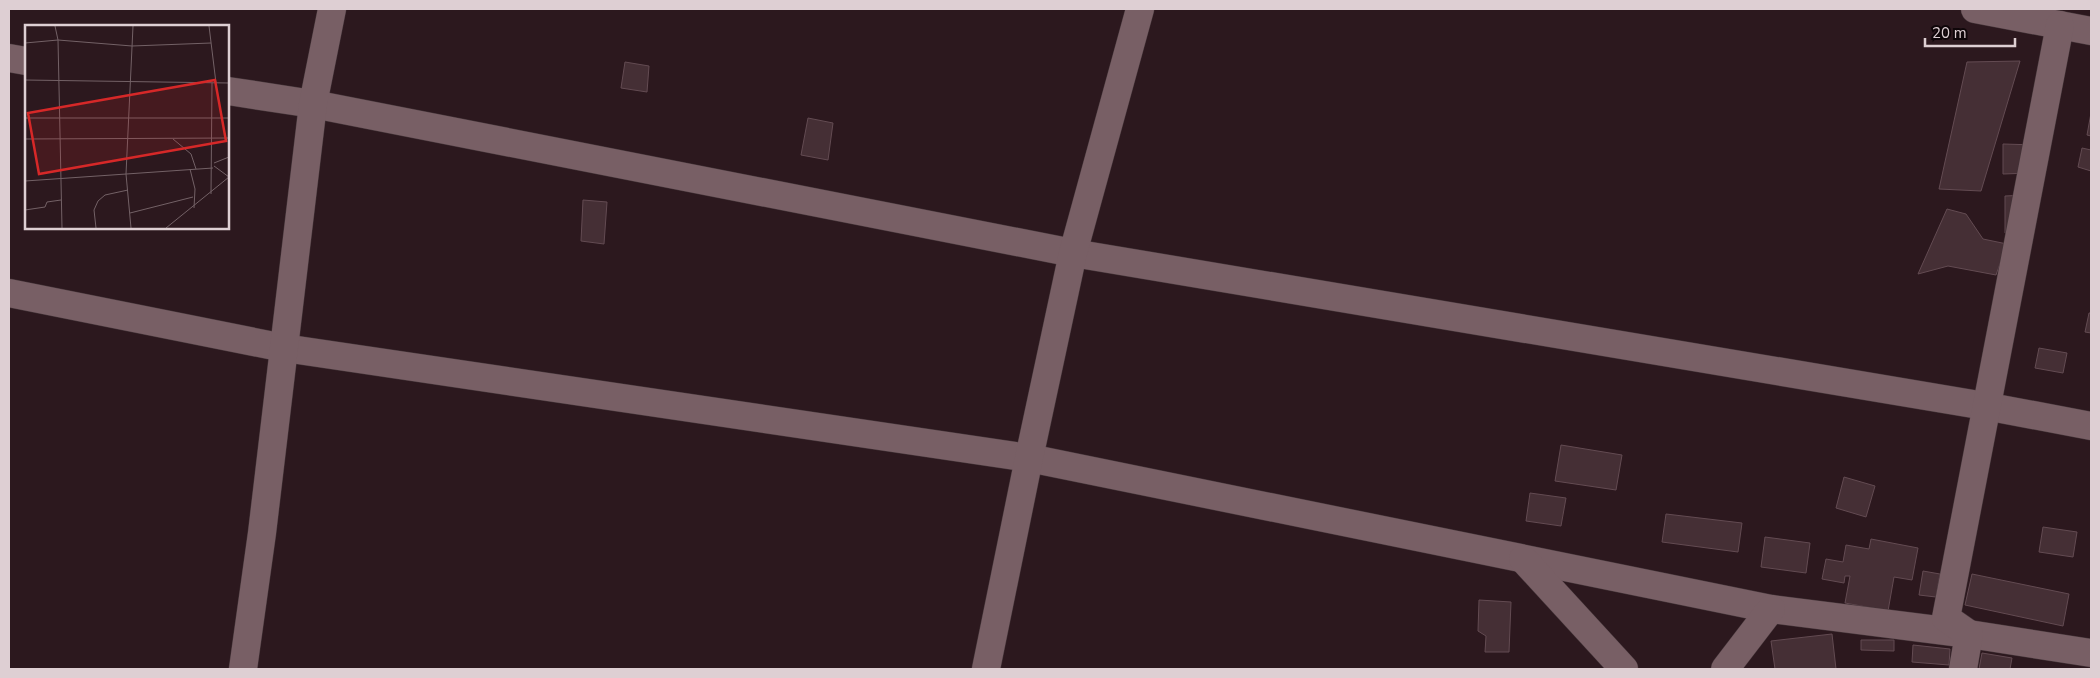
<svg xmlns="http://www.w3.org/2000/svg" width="2100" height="678" font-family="'Nunito Sans',sans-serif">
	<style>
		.building { fill: #452f35; stroke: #634b52 }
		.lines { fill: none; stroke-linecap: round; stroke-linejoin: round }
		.minor-casing { stroke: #443539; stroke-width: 29 }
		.minor { stroke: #785f65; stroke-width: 28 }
		.inset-road { fill: none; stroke: #736166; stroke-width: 1 }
		.view { fill: #d62828; fill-opacity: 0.15; stroke: #d62828; stroke-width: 2.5 }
		.inset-edge { fill: none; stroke: #decfd3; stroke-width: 2.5 }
	</style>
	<rect width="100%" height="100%" fill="#2c181e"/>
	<g class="building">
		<polygon points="2020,61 1981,191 1939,189 1967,62"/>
		<polygon points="625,62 649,66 647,92 621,88"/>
		<polygon points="2091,113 2091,136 2087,135"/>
		<polygon points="808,118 833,123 828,160 801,155"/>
		<polygon points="2003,144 2036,145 2031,173 2003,174"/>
		<polygon points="2082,148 2091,150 2091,171 2078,167"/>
		<polygon points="2027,195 2019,233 2005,233 2005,196"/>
		<polygon points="583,200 607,202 604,244 581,241"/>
		<polygon points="1947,209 1966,214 1983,239 2007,244 1996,275 1948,266 1918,274"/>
		<polygon points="2089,313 2091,313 2091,333 2085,332"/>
		<polygon points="2039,348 2067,353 2063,373 2035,368"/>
		<polygon points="1561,445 1622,455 1616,490 1555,481"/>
		<polygon points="1844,477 1875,486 1866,517 1836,508"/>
		<polygon points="1530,493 1566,498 1561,526 1526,521"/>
		<polygon points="1666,514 1742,523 1738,552 1662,542"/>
		<polygon points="2043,527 2077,532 2073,557 2039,552"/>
		<polygon points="1765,537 1810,543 1806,573 1761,567"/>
		<polygon points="1871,539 1918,548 1912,580 1894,577 1888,611 1845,603 1850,576 1845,576 1844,583 1822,579 1826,559 1843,562 1846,545 1869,549"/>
		<polygon points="1923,571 1940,574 1936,597 1919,595"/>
		<polygon points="1972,574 2069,594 2063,626 1965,605"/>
		<polygon points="1479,600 1511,602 1509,652 1485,652 1486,636 1478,631"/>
		<polygon points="1832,634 1836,669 1775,669 1771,641"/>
		<polygon points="1861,640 1894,640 1894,651 1861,650"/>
		<polygon points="1913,645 1950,649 1949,665 1912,662"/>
		<polygon points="1982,653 2012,658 2010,669 1979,669"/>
	</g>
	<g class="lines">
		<defs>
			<g id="minor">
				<polyline points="1975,9 2091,31"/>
				<polyline points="9,58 26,61"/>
				<polyline points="228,91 313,104 1073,253 1985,406 2091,426"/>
				<polyline points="9,293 284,348 1029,458 1771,609 1969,634 2091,653"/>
				<polyline points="1523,559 1624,669"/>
				<polyline points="243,669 262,533 313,104 332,9"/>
				<polyline points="986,669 1029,458 1073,253 1140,9"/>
				<polyline points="1725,669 1771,609"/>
				<polyline points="1963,669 1969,634 1946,618 2060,25"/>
			</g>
		</defs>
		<use href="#minor" class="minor-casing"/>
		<use href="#minor" class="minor"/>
	</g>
	<g transform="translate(25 25)">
		<rect width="204" height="204" fill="#2c181e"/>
		<path class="inset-road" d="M30,1L33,15L37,203M184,1L191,58M0,18L33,15L107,21L186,18M0,55L204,58M0,93H204M0,114L204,113M148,114L166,129L171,144M189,138L204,132M189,141L204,152M165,144L170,164L169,183M0,156L188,143M186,169L187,58M0,185L20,182L22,177L36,175M105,188L168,172M71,203L69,185L73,176L80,170L103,165M106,203L101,149L108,1M141,203L204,152"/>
		<path class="view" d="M190,55L201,116L14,149L3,88Z"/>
		<rect width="204" height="204" class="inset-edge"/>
	</g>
	<rect width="2100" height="678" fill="none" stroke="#decfd3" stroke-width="20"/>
	<path d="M1925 38v8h90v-8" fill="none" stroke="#decfd3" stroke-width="2.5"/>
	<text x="1932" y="38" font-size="15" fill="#decfd3" stroke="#0f0609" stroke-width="4" paint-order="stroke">20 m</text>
</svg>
